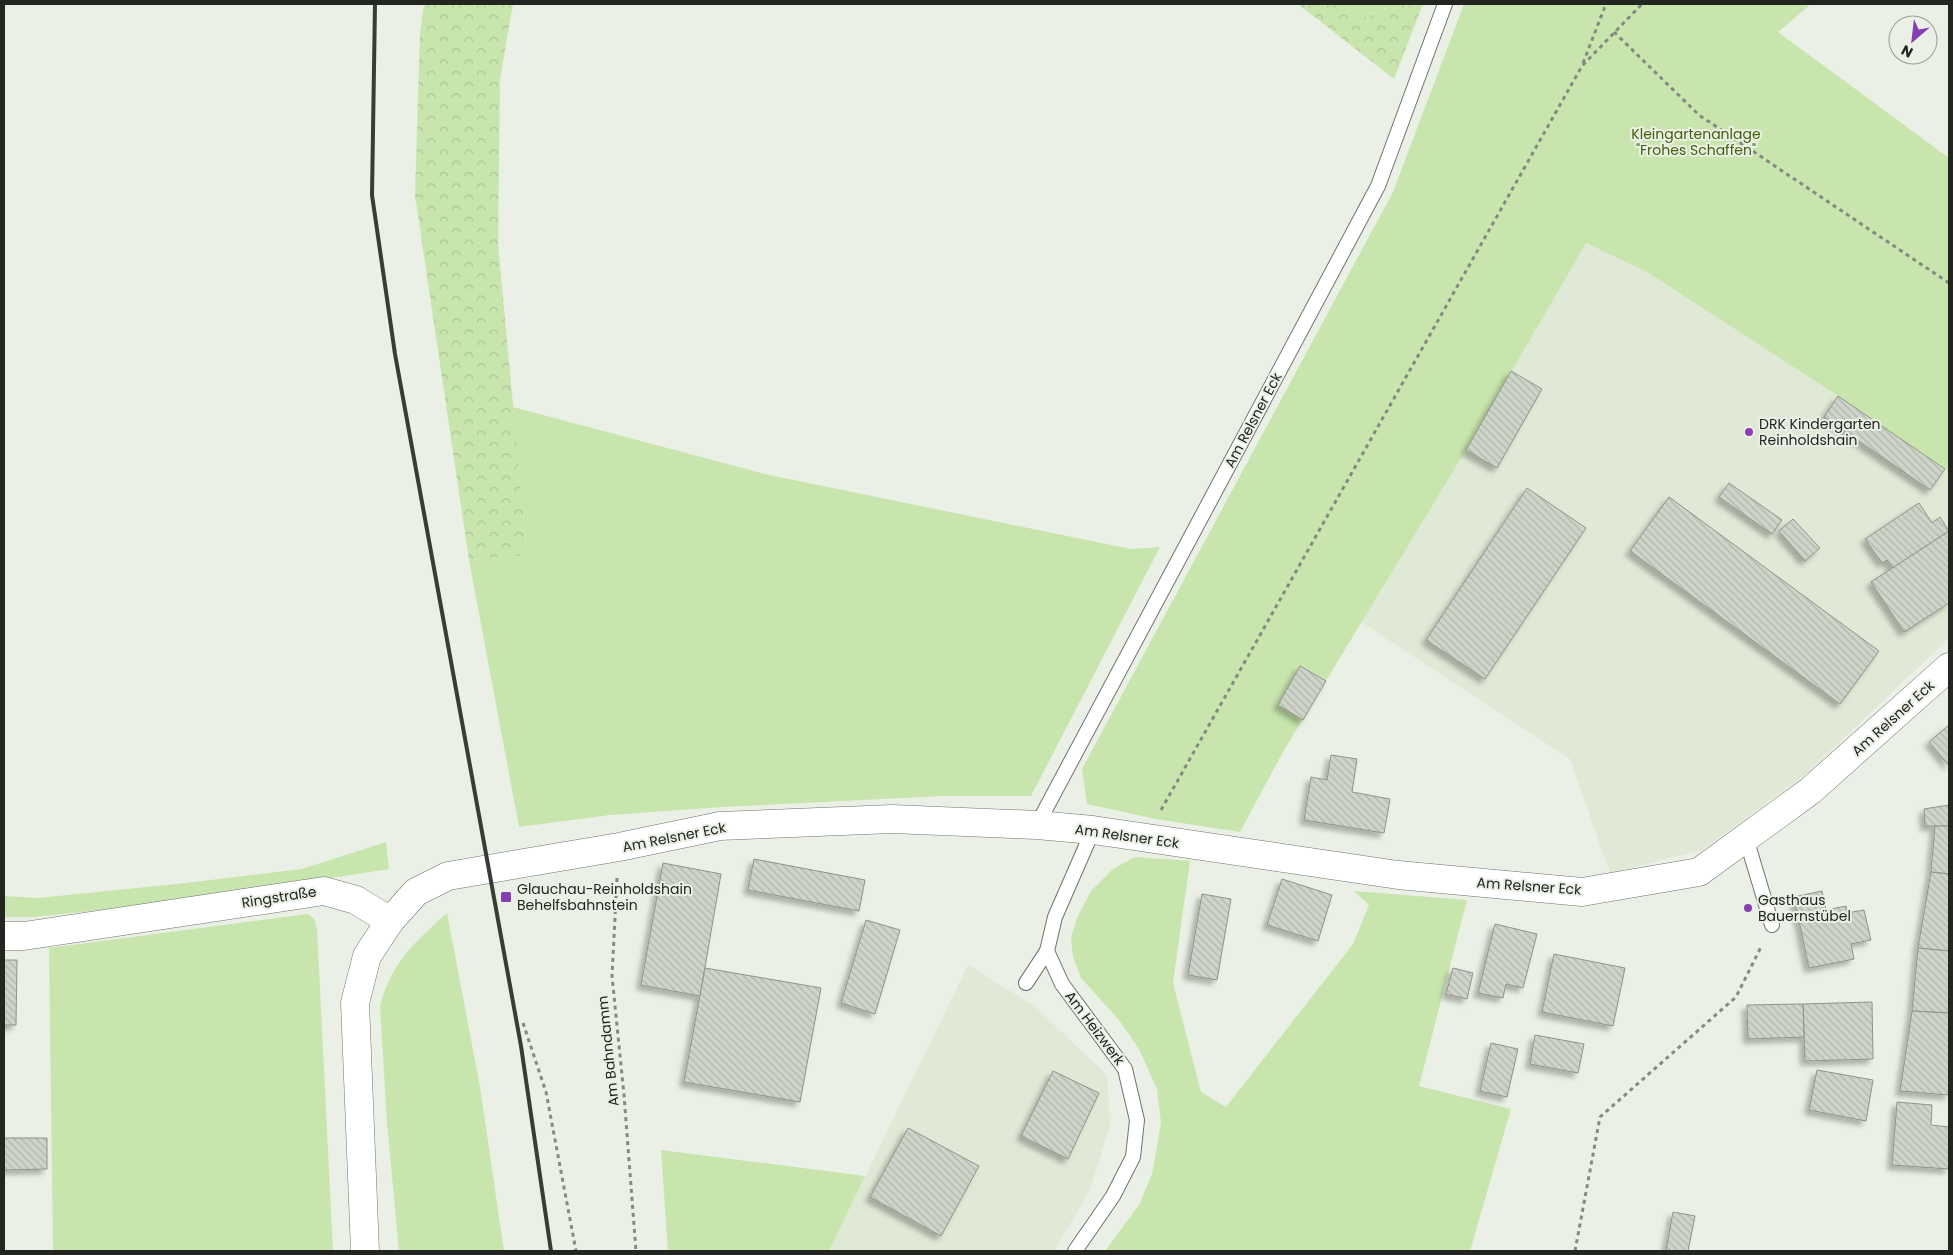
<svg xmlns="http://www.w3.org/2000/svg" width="1953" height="1255" font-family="Poppins,sans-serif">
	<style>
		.built { fill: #dfe9d6 }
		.green { fill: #c8e5ad }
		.forest { fill: url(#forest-crowns) }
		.building { fill: url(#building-back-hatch); stroke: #8f9489; filter: url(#shadow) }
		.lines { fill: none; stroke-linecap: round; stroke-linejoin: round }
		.service-casing { stroke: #6f746a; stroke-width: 16 }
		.tertiary-casing { stroke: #6f746a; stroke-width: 29 }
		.path { stroke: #858981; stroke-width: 3; stroke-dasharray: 4 4; stroke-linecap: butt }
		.service { stroke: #fff; stroke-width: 14 }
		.tertiary { stroke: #fff; stroke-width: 28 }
		.rail { stroke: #383b36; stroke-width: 4 }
		.poi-dot { fill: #863fb2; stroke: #eaf0e5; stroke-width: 2 }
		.labels { text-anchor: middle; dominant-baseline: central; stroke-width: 4; stroke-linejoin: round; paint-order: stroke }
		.park-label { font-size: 14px; fill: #40610c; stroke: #eaf0e5 }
		.street-label { font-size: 14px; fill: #232521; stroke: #eaf0e5 }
		.poi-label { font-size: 14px; fill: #232521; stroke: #eaf0e5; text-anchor: start }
	</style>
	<defs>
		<pattern id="forest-crowns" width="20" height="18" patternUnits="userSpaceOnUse" patternTransform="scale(1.25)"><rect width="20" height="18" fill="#c8e5ad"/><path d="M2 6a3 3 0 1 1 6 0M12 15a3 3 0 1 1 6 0" fill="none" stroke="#acc495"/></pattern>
		<pattern id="building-back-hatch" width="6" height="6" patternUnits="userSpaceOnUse" patternTransform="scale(1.25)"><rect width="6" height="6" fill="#ced4c8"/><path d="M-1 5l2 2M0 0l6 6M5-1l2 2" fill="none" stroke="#b1b6ac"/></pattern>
		<filter id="shadow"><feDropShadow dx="-4.5" dy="4.5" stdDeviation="2.5" flood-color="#0004"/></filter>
	</defs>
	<rect width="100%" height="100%" fill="#eaf0e5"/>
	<g class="built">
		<polygon points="1586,243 1647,272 1838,396 1949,471 1949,638 1806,774 1702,850 1610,873 1570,759 1361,622 1466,450"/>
		<polygon points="968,965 1034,1006 1107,1075 1110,1125 1090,1190 1054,1251 829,1251"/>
	</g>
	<g class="green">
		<polygon points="1345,4 1388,4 1386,8 1366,17 1348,11"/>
		<polygon points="1464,4 1811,4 1778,32 1949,158 1949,471 1838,396 1647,272 1586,243 1466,450 1284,750 1240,832 1156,819 1087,804 1082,769 1393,192"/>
		<polygon points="513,407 769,475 1131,549 1160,547 1031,796 943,796 723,807 610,815 519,827 469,560 527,555"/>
		<polygon points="386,842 389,869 183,901 35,917 4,917 4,896 38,898 186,883 302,869"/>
		<polygon points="1135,857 1190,861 1173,983 1201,1092 1226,1107 1353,944 1369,905 1354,891 1467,900 1419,1086 1511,1109 1470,1251 1105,1251 1139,1205 1152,1174 1161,1123 1157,1089 1139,1049 1119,1020 1081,978 1073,957 1071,937 1078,916 1091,891 1113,869"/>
		<path d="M447,913L480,1087L504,1251H399L387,1123L380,1006C391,963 415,942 447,913Z"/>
		<polygon points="308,914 314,919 317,929 333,1251 53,1251 49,948"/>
		<polygon points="661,1150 865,1176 829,1251 668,1251"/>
	</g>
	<g class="forest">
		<polygon points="424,4 513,4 500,79 498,244 527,555 469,560 415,195 420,33"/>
		<polygon points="1298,4 1345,4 1348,11 1366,17 1386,8 1388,4 1423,4 1394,79"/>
	</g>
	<g class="building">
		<polygon points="1511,371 1542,389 1497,468 1466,450"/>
		<polygon points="1838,396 1945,469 1930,490 1824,417"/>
		<polygon points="1729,483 1782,520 1772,534 1719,497"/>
		<polygon points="1527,488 1586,528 1485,679 1426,640"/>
		<polygon points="1669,497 1879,651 1840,704 1630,551"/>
		<polygon points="1919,503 1932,523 1940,517 1949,531 1893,568 1887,560 1882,563 1865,539"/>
		<polygon points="1793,519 1820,548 1805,561 1779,531"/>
		<polygon points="1949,531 1949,603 1904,632 1871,582"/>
		<polygon points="1300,666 1326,681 1303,720 1278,705"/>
		<polygon points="1949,725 1949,766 1929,742"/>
		<polygon points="1331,755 1357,759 1352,792 1390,799 1384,833 1304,820 1311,777 1327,780"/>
		<polygon points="1949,805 1949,826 1925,826 1924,809"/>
		<polygon points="1935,826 1949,826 1949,874 1931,872"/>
		<polygon points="754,859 865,880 859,911 748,890"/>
		<polygon points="663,863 721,874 700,996 641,985"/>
		<polygon points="1931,872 1949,874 1949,951 1918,948"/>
		<polygon points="1282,879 1332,895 1318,941 1267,925"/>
		<polygon points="1822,891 1826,910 1846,906 1847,913 1864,910 1871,940 1851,944 1854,959 1809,968 1794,897"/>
		<polygon points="1202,894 1231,899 1217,980 1188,975"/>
		<polygon points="866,920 900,930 875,1014 841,1003"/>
		<polygon points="1495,924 1537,934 1523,988 1506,984 1503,998 1478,993"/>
		<polygon points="1918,948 1949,951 1949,1013 1912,1011"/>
		<polygon points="1554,954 1625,968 1613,1026 1542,1012"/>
		<polygon points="4,960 17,960 16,1025 4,1025"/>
		<polygon points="705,968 821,988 800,1102 684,1082"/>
		<polygon points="1453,968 1473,973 1467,999 1446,994"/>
		<polygon points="1872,1002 1873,1059 1805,1061 1803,1004"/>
		<polygon points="1803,1004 1804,1037 1748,1039 1747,1005"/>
		<polygon points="1912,1011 1949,1013 1949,1095 1900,1091"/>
		<polygon points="1535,1035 1584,1044 1578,1073 1530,1064"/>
		<polygon points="1491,1043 1518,1049 1507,1097 1480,1091"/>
		<polygon points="1817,1070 1873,1080 1866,1121 1809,1110"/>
		<polygon points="1053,1071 1099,1093 1068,1159 1021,1136"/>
		<polygon points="1897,1102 1932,1105 1931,1125 1949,1127 1949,1169 1892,1165"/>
		<polygon points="908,1128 979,1166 941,1236 870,1197"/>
		<polygon points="4,1138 47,1138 47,1169 4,1170"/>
		<polygon points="1673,1212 1695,1216 1688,1251 1666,1251"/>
	</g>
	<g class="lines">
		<defs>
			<g id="service">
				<polyline points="1037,825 1378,186 1445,4"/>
				<polyline points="1746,838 1772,925"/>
				<polyline points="1026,983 1047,951"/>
				<polyline points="1075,1251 1113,1196 1133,1157 1137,1120 1125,1069 1062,984 1047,951 1055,917 1093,830"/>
			</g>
			<g id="tertiary">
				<polyline points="4,936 24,936 324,891 356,900 390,921"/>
				<polyline points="365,1251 355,1003 367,956 390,921 416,892 448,876 619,847 720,826 892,819 1037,825 1093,830 1398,875 1582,892 1699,872 1810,791 1949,667"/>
			</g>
		</defs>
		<use href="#service" class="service-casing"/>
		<use href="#tertiary" class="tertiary-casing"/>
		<g class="path">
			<polyline points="1614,32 1699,115 1949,283"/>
			<polyline points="1583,63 1606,4"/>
			<polyline points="1161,810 1582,66 1642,4"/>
			<polyline points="617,878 612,976 624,1095 636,1251"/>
			<polyline points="523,1023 546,1092 576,1251"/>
			<polyline points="1575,1251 1600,1117 1736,997 1761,947"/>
		</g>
		<use href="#service" class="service"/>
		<use href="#tertiary" class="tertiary"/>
		<polyline class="rail" points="375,4 372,195 395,354 521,1046 551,1251"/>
	</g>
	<g class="poi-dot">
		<circle cx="1749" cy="432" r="5"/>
		<rect x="500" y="891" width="12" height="12" rx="2.5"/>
		<circle cx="1748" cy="908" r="5"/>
	</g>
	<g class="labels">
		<g class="park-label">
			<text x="1696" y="134">Kleingartenanlage<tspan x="1696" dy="16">"Frohes Schaffen"</tspan></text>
		</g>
		<g class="street-label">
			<text transform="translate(1253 420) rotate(-62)">Am Relsner Eck</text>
			<text transform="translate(1893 718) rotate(-42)">Am Relsner Eck</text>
			<text transform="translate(1127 836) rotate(8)">Am Relsner Eck</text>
			<text transform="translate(674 837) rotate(-11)">Am Relsner Eck</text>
			<text transform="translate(1529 886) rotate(4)">Am Relsner Eck</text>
			<text transform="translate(279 897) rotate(-9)">Ringstraße</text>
			<text transform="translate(1095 1028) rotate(53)">Am Heizwerk</text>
			<text transform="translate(608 1051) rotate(-96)">Am Bahndamm</text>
		</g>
		<g class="poi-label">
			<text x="1759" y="424">DRK Kindergarten<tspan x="1759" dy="16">Reinholdshain</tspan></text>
			<text x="517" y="889">Glauchau-Reinholdshain<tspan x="517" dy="16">Behelfsbahnstein</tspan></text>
			<text x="1758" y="900">Gasthaus<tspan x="1758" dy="16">Bauernstübel</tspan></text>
		</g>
	</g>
	<rect width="1953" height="1255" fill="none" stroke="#232521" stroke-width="10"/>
	<g transform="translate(1913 40) rotate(208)"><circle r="24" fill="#eaf0e5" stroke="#9a9f97"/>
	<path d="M0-4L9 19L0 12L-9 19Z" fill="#863fb2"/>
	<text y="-8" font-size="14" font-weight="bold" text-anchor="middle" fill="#232521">N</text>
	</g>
</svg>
